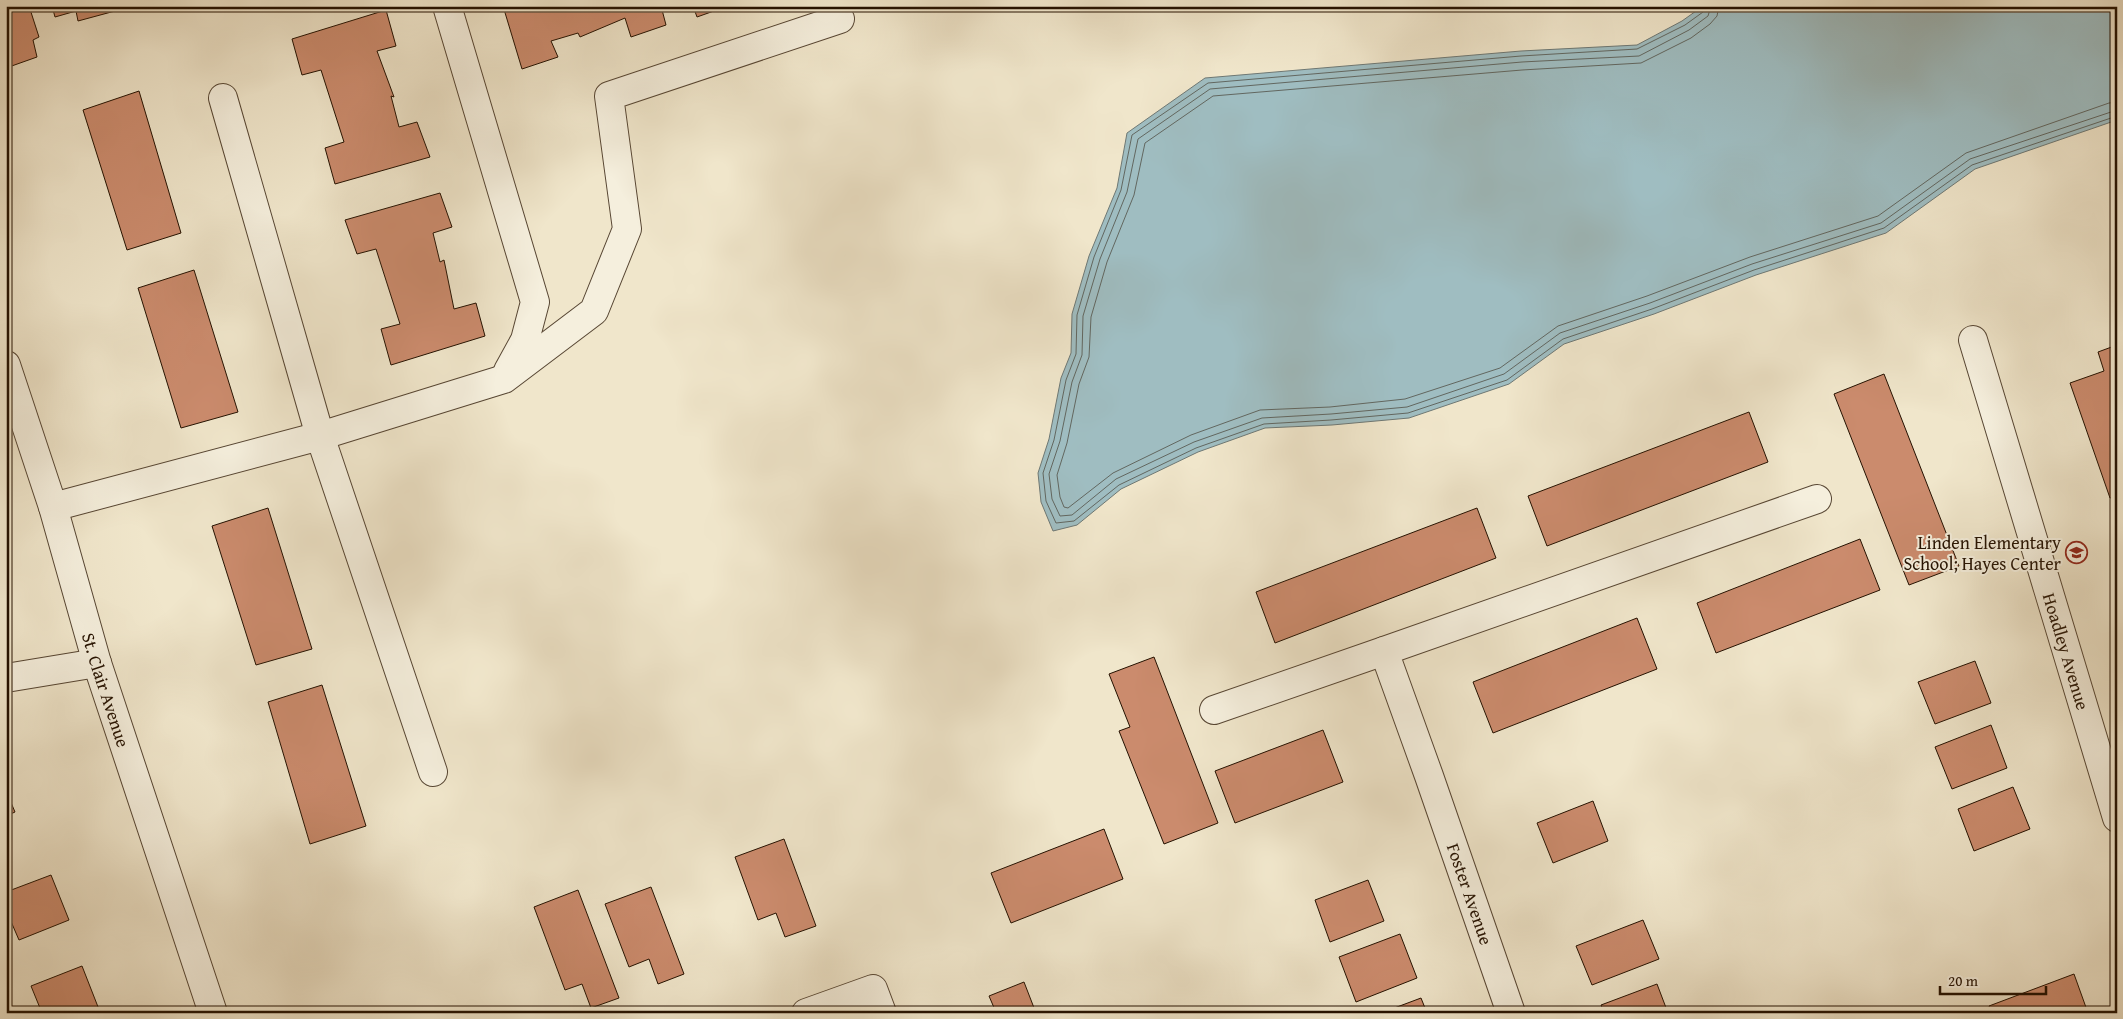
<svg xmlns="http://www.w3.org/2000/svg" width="2123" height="1019" font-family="'Gentium Book Plus',serif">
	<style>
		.water { fill: #9fbdc1; stroke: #6e7874 }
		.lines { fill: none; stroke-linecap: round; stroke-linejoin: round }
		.shore { stroke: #626760; stroke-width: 1 }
		.building { fill: #cb8b6d; stroke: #241100 }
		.minor-casing { stroke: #574633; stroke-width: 30 }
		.minor { stroke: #f5efdd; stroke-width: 28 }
		.labels { text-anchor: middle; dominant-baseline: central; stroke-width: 4; stroke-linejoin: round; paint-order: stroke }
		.poi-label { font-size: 18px; fill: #241100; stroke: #f5efdd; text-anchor: end }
		.street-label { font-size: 18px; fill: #241100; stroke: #f5efdd }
	</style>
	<rect width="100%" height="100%" fill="#f0e6cb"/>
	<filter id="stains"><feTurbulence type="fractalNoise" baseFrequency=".004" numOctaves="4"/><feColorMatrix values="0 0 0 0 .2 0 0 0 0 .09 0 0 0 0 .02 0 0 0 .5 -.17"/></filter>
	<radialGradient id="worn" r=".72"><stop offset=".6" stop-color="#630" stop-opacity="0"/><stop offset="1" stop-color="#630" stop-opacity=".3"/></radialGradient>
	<polygon class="water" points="1703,6 2117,6 2117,120 1975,169 1886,233 1756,275 1654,314 1564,344 1509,384 1409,418 1332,425 1265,428 1198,452 1121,489 1077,525 1053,531 1041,502 1038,473 1049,439 1061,378 1071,353 1072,314 1089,256 1117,188 1127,133 1205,78 1521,51 1637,45 1682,21"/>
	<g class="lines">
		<g class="shore">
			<polyline points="1705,6 1703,12 1685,25 1637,49 1521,56 1208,83 1132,135 1121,190 1094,257 1077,315 1076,354 1066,380 1054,440 1043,473 1046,501 1056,523 1074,521 1119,485 1196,448 1264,424 1331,420 1408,413 1507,380 1563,339 1652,309 1754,270 1884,228 1972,165 2117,116"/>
			<polyline points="1711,6 1708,16 1689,30 1639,56 1522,62 1210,89 1138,139 1127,192 1100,259 1083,316 1082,355 1072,382 1060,441 1049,474 1052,499 1060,516 1072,515 1116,479 1194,442 1262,418 1331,414 1407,407 1504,374 1560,333 1650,303 1752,264 1881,223 1970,159 2117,110"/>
			<polyline points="1719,6 1717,16 1710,24 1691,38 1641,63 1522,70 1213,96 1145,143 1134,195 1107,262 1091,317 1089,357 1079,384 1067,443 1057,475 1060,497 1064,507 1068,508 1113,473 1191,435 1260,410 1330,407 1405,399 1500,368 1558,326 1647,296 1750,257 1878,216 1966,153 2109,103 2117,102"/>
		</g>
	</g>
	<g class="building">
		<polygon points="6,6 29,6 39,37 33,40 37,57 6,68"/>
		<polygon points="52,6 115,6 115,11 78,21 76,11 55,17"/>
		<polygon points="503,6 661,6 666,25 631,37 625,18 580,37 578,33 551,41 558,57 522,69"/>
		<polygon points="693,6 728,6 697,17"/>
		<polygon points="386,10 396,46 377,51 394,97 391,96 399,127 417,122 430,157 335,184 325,148 344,142 321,70 302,75 292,39"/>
		<polygon points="139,91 181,233 127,250 83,110"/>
		<polygon points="440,193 452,227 433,233 440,262 444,260 454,309 476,303 485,336 391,365 381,329 400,324 376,249 357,254 345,220"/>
		<polygon points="194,270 238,412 181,428 138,288"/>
		<polygon points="2117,345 2117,496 2110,498 2070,383 2104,371 2098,352"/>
		<polygon points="1884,374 1959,566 1909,585 1834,394"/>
		<polygon points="1749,412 1768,462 1547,546 1528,496"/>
		<polygon points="268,508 312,649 256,665 212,526"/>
		<polygon points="1477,508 1496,558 1275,643 1256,592"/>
		<polygon points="1860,539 1880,590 1716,653 1697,603"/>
		<polygon points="1637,618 1657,669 1493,733 1473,682"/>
		<polygon points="1154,657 1218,823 1164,844 1119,731 1130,727 1109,674"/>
		<polygon points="1975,661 1991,703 1935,724 1918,682"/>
		<polygon points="322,685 366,826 310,844 268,702"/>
		<polygon points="1991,725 2007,768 1952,789 1935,747"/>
		<polygon points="1323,730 1343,782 1235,823 1215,771"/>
		<polygon points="2013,787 2030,829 1974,851 1958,809"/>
		<polygon points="6,791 15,812 6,816"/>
		<polygon points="1593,801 1608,841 1553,863 1537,823"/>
		<polygon points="1104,829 1123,879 1011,923 991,873"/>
		<polygon points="784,839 816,926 785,937 776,913 758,920 735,857"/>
		<polygon points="51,875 69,920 19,940 6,910 6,892"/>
		<polygon points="1368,880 1384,921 1330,942 1315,900"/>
		<polygon points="651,887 684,974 658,984 649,959 629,967 605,904"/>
		<polygon points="578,890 619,998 591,1008 582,984 565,990 534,907"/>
		<polygon points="1643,920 1659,959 1592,985 1576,946"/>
		<polygon points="1400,934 1417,978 1356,1002 1339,957"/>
		<polygon points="82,966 100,1012 42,1013 31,986"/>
		<polygon points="2074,974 2088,1013 1992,1013 1989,1006"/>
		<polygon points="1024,982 1036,1013 987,1013 995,1010 989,996"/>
		<polygon points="1657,984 1668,1013 1604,1013 1601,1005"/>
		<polygon points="1421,998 1427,1013 1381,1013"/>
	</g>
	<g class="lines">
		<defs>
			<g id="minor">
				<polyline points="447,6 535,302 525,340 508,371"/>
				<polyline points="223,98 320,436 433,772"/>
				<path id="s1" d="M1973,340L2117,818"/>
				<path id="s2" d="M6,365L53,507L97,663L213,1013"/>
				<polyline points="53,507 320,436 504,379 594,311 627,229 609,96 840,19"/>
				<polyline points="6,678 97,663"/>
				<polyline points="1214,710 1384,651"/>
				<polyline points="806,1013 873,989 882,1013"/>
				<polyline points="1511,1013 1429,776 1384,651 1817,499"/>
			</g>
		</defs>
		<use href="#minor" class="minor-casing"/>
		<use href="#minor" class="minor"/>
	</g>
	<defs>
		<symbol id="school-ring" viewBox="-11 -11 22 22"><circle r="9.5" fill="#f5efdd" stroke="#8f2418" stroke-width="1.5"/><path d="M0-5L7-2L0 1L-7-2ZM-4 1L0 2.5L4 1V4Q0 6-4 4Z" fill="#8f2418"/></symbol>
	</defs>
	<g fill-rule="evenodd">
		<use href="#school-ring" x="2064" y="540" width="25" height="25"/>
	</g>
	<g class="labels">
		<g class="poi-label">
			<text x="2061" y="542">Linden Elementary<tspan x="2061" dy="21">School; Hayes Center</tspan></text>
		</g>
		<g class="street-label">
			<text stroke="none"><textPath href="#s1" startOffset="325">Hoadley Avenue</textPath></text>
			<text stroke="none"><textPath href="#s2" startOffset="340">St. Clair Avenue</textPath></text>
			<text transform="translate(1470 894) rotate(71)">Foster Avenue</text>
		</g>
	</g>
	<rect width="2123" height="1019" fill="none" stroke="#f0e6cb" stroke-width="25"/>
	<rect x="8" y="8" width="2108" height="1004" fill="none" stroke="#241100" stroke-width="2.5"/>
	<rect x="12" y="12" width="2098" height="994" fill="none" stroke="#241100"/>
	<path d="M1940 986v8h106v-8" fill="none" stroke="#241100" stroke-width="2.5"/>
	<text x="1948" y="986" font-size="15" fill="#241100" stroke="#f5efdd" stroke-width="4" paint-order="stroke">20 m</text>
	<rect width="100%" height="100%" filter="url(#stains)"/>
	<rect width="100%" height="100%" fill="url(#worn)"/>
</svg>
